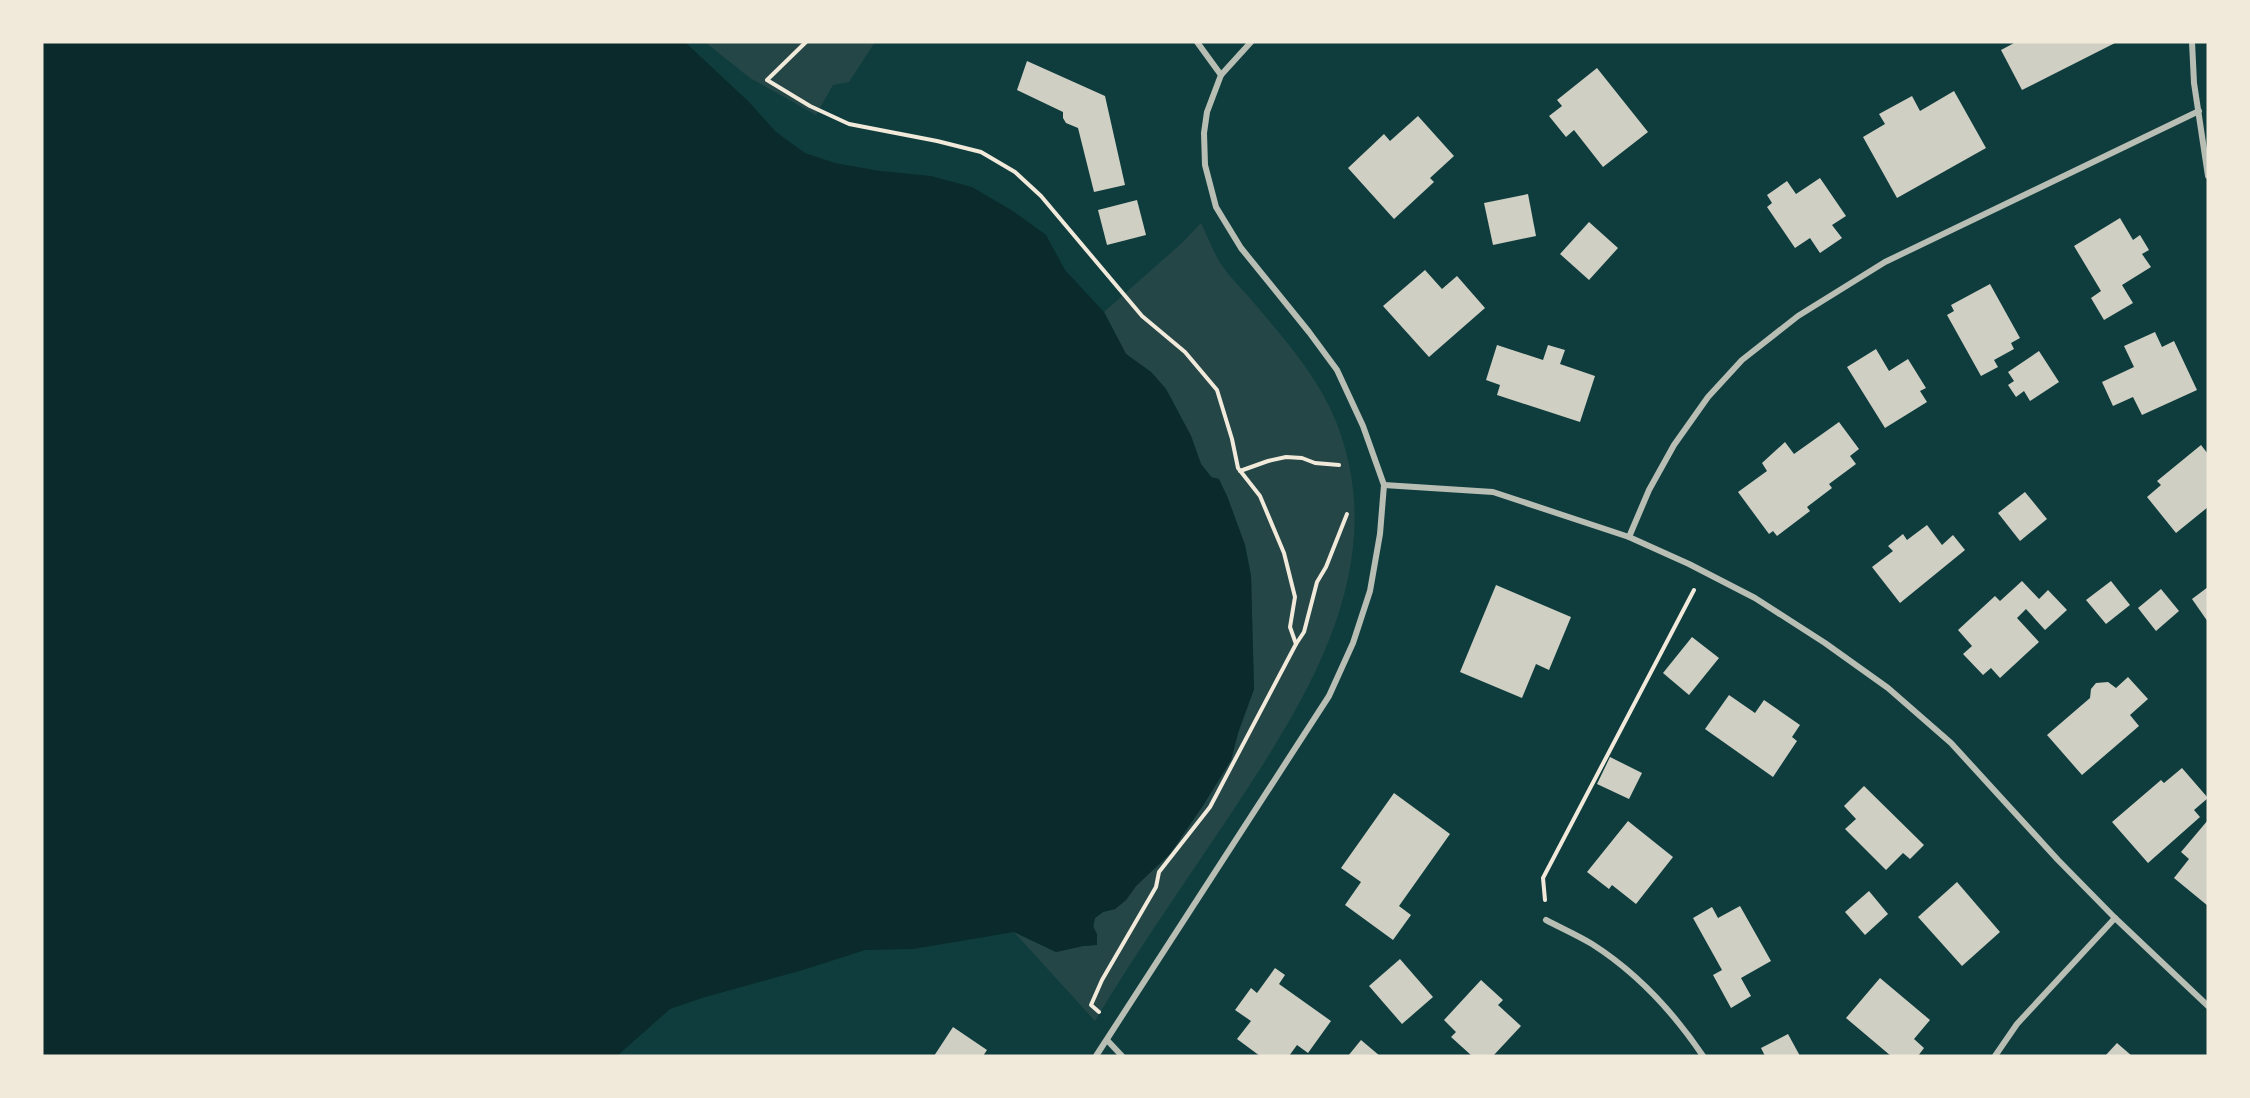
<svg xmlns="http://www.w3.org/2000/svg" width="2250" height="1098" font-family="'IBM Plex Sans',sans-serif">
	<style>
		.green { fill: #244646 }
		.water { fill: #0a2a2b }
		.building { fill: #cfcfc3 }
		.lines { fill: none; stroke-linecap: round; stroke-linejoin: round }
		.path { stroke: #f1e9da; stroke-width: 4 }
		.minor { stroke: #b8beb3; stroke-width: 6 }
	</style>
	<rect width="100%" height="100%" fill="#0f3d3e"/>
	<g class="green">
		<polygon points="705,42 875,42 849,82 833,85 816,115 750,78"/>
		<path d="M1201,223C1208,237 1213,252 1221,264C1229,276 1239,286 1248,296C1280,334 1316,373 1335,419C1395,567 1305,702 1226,821C1182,887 1136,952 1095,1021L1014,932L1056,952L1083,946H1091L1095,918L1103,912L1115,909L1126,900L1136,886L1169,854L1204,804L1231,760L1238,733L1254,689L1251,576L1245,545L1227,496L1201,464L1191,436L1166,389L1151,372L1126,354L1104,312L1183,242Z"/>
	</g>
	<polygon class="water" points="42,42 685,42 749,102 776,132 805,153 835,163 880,171 931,176 972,187 1013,211 1046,235 1065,270 1104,312 1126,354 1151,372 1166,389 1191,436 1201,464 1211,477 1219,479 1227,496 1245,545 1251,576 1254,689 1238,733 1231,760 1204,804 1170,854 1136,886 1126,900 1115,909 1103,912 1095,918 1093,926 1097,934 1097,945 1083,946 1056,952 1014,932 913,949 865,950 803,970 702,998 670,1009 617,1056 42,1056"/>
	<g class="building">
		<polygon points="2016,42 2117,42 2022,90 2001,50"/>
		<polygon points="1027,61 1105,96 1125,185 1094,192 1078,128 1066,123 1063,118 1063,112 1017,90"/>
		<polygon points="1597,68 1648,132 1603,167 1574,130 1566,137 1549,116 1562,106 1557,100"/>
		<polygon points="1954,91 1986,148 1897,198 1863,137 1885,124 1879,114 1912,96 1920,111"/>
		<polygon points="1418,116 1454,156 1430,178 1434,182 1394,219 1348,168 1384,134 1390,141"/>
		<polygon points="1820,178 1846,216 1832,225 1842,238 1820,253 1810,238 1795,248 1767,207 1772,203 1767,195 1787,181 1796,194"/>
		<polygon points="1528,194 1536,236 1493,245 1484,203"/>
		<polygon points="1137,200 1146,235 1107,245 1098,210"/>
		<polygon points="2120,218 2133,240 2140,235 2149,250 2142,254 2151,267 2122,285 2133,303 2104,320 2091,298 2101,291 2074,246"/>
		<polygon points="1589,222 1618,248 1589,280 1560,254"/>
		<polygon points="1425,270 1442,289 1457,276 1485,308 1429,357 1383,306"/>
		<polygon points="1990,284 2020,338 2011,343 2014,349 1994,360 1998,367 1981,376 1947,315 1954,311 1951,305"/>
		<polygon points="2155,332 2162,347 2174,341 2197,390 2142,415 2133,397 2113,406 2102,382 2134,367 2124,346"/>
		<polygon points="1497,345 1543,360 1548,345 1565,350 1560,364 1595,376 1580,422 1497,395 1500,385 1486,380"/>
		<polygon points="1876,349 1889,371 1908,359 1926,388 1920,391 1927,402 1885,428 1847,367"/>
		<polygon points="2039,351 2059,382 2030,401 2024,391 2016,397 2008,385 2014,381 2008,372"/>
		<polygon points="1839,422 1859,449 1850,456 1856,464 1829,484 1832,488 1807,507 1810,511 1777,536 1773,531 1769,534 1738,492 1767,471 1762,463 1785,442 1794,454"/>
		<polygon points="2201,445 2208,454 2208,507 2176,533 2147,497 2161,485 2157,481"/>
		<polygon points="2025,492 2047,519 2020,541 1998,513"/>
		<polygon points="1927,525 1942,545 1953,535 1965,550 1900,603 1872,567 1893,551 1888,546 1903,534 1907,540"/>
		<polygon points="2022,581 2039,599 2048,590 2067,610 2045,630 2026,609 2017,618 2039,642 2000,678 1991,668 1983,675 1963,654 1972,646 1958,630 1995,596 2000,601"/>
		<polygon points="2111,581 2130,605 2106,624 2086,600"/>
		<polygon points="1496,585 1571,617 1549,670 1536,664 1522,698 1460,672"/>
		<polygon points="2208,587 2208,622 2192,599"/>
		<polygon points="2161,589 2179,611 2156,631 2138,608"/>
		<polygon points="1692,637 1719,658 1689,695 1663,673"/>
		<polygon points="2128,677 2148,699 2130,715 2139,726 2082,775 2047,735 2090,698 2091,689 2096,683 2108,682 2116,688"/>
		<polygon points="1729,695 1755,713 1764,700 1800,725 1792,737 1797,741 1773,777 1705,729"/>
		<polygon points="1610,757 1642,773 1629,799 1597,784"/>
		<polygon points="2182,768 2208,798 2194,810 2200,817 2148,863 2112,822 2161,780 2164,783"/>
		<polygon points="1864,786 1924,845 1910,859 1903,853 1886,870 1845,829 1856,819 1844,806"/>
		<polygon points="1394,793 1450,834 1399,906 1411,915 1393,940 1345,905 1361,882 1341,868"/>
		<polygon points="2208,820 2208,906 2174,878 2189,859 2181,852"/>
		<polygon points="1628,821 1673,857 1636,904 1612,885 1609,889 1587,872"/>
		<polygon points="1957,882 2000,932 1962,966 1918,917"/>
		<polygon points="1869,891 1888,914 1865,935 1845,912"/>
		<polygon points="1740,906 1771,961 1741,978 1751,996 1731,1008 1713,975 1722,970 1693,918 1712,907 1718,918"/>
		<polygon points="1400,959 1433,997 1402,1024 1369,986"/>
		<polygon points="1275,968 1285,975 1279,984 1331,1021 1308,1053 1297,1045 1289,1056 1260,1056 1237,1039 1251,1021 1235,1010 1251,988 1257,993"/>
		<polygon points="1880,978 1930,1020 1914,1039 1924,1048 1918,1056 1891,1056 1846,1018"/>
		<polygon points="1481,980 1503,1000 1498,1005 1521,1026 1493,1056 1472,1056 1451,1037 1456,1032 1444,1020"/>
		<polygon points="953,1027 987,1050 983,1056 934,1056"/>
		<polygon points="1788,1034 1800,1056 1765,1056 1761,1048"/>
		<polygon points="1361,1040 1380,1056 1348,1056"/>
		<polygon points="2117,1043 2132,1056 2105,1056"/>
	</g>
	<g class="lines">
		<g class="path">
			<polyline points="806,42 767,80 810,106 849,124 937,141 981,152 1015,172 1041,196 1142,316 1185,352 1217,390 1232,439 1238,468 1260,496 1284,553 1295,597 1290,627 1296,644 1210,807 1159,872 1156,887 1102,980 1091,1005 1099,1012"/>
			<polyline points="1240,471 1268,461 1286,457 1302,458 1315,463 1339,465"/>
			<polyline points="1296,644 1304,632 1317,582 1326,567 1347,514"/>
			<polyline points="1545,900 1543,878 1694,590"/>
		</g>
		<g class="minor">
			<polyline points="1197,42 1221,75"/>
			<polyline points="2192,42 2194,83 2208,176"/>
			<polyline points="1384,485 1493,492 1629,537 1689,564 1755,598 1825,643 1888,688 1951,743 2058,860 2115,918 2208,1006"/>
			<polyline points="1629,537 1649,490 1674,445 1708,397 1742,360 1798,316 1885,262 2199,111"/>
			<path d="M1546,920C1561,928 1577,935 1592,944C1636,972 1674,1013 1703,1056"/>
			<polyline points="1107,1040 1122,1056"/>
			<polyline points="1096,1056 1329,696 1353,643 1370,591 1380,534 1384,485 1363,426 1337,370 1309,332 1241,248 1216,207 1205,165 1204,133 1207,112 1221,75 1251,42"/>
			<polyline points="1995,1056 2017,1024 2115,918"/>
		</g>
	</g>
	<rect width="2250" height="1098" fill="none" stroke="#f1e9da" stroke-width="87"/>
</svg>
